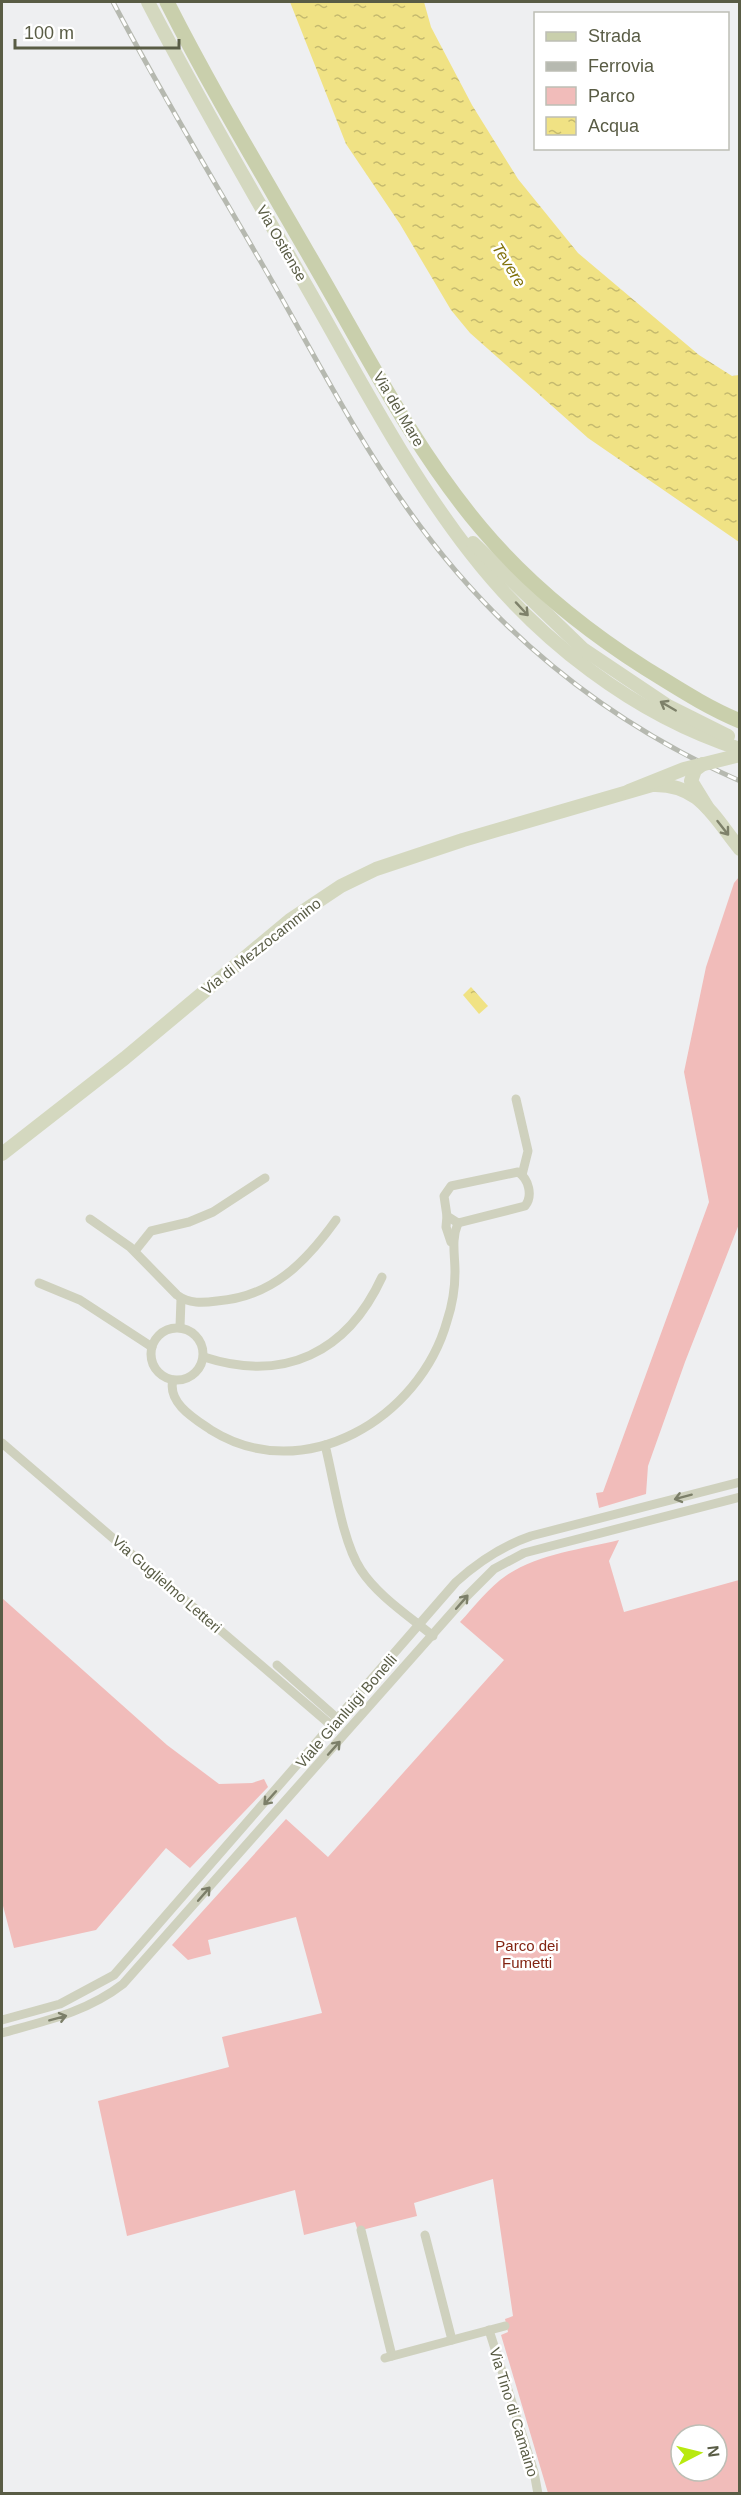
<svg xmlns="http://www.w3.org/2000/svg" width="741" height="2495" font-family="Arial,sans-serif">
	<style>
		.park { fill: #f1bcba; fill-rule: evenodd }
		.water { fill: url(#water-ripples) }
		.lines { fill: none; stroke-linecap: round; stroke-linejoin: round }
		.minor { stroke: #cfd1be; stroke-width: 9 }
		.secondary { stroke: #d4d8bf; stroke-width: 14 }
		.primary { stroke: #c9cfac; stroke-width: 15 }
		.rail-casing { stroke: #b6b9b0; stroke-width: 5 }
		.rail { stroke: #fff; stroke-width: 3; stroke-dasharray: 9; stroke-linecap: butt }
		.secondary-bridge { stroke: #d4d8bf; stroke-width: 14 }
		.oneway { stroke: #7e816a }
		.oneway2 { stroke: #7c7f69 }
		.labels { text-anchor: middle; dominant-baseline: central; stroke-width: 5; stroke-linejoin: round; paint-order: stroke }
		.street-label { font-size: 15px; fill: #595c45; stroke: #fff }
		.park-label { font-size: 15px; fill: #822412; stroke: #fff }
		.water-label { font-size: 16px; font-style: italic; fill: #807109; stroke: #fff }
	</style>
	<defs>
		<pattern id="water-ripples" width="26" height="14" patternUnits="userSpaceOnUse" patternTransform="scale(1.5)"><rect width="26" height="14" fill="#f0e284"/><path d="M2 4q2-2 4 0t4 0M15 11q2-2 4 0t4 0" fill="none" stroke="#c5ba6e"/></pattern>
	</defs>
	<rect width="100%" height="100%" fill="#eeeff1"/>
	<g class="park">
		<polygon points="739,877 739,1224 685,1362 648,1466 646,1494 599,1508 596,1493 603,1492 709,1202 684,1072 706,967 734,883"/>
		<path d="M619,1540L609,1561L624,1612L739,1580V2493H548L501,2335L508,2332L505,2319L513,2316L493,2179L414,2203L417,2216L358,2231L355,2222L304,2235L295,2190L127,2236L98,2101L229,2067L222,2037L322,2013L296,1917L208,1940L211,1954L188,1960L172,1945L286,1819L328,1857L504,1660L460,1622C475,1606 489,1587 507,1575C539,1554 582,1549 619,1540ZM681,2435H717V2471H681Z"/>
		<polygon points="2,1598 167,1745 219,1784 252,1783 264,1779 268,1787 190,1868 166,1848 96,1930 14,1948 2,1902"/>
	</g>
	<g class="water">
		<polygon points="290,2 424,2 431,27 472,105 518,179 578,253 699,355 732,376 739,375 739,542 588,438 470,333 451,310 400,224 346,144"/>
		<polygon points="471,987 488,1006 479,1014 463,995"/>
	</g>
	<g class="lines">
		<g class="minor">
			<polyline points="516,1099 528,1151 522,1175"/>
			<path d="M518,1172C529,1179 533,1196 525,1206L458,1223L447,1216L444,1196L451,1186Z"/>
			<polyline points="447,1216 446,1227 451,1242"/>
			<path d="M90,1219L130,1247L177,1295C189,1304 203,1303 217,1301C272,1297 306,1262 336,1220"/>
			<polyline points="135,1251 151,1231 189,1222 213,1212 265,1178"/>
			<polyline points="39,1283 80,1300 152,1347"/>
			<polyline points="180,1327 181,1299"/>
			<circle cx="177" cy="1354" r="26"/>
			<path d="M204,1357C284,1383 347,1353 382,1277"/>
			<path d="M173,1380C167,1403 195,1419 211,1430C304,1488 420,1418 447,1321C452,1306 455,1289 455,1272C455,1254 451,1240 458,1223"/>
			<polyline points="2,1443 332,1726"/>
			<path d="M325,1445C334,1480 342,1542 361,1570C378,1596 409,1616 433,1636"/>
			<polyline points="277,1665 338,1719"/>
			<path d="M2,2020L60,2004L114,1975L456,1582C478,1562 502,1546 531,1536L740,1482"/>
			<path d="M2,2033C45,2021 87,2012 123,1984L464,1599L494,1569L524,1553L740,1497"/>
			<polyline points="361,2230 392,2356"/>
			<polyline points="425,2235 452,2340"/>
			<polyline points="489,2330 534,2472 538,2494"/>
			<polyline points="385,2358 505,2326"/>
		</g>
		<g class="secondary">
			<path d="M148,2C198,99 254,194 308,289C359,378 407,471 470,552C538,640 634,715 740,749"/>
			<polyline points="473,543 583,649 668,706 728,736"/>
			<path d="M2,1154L125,1058L290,920L341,886L376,869L463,840L652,785C699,783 713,816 740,849"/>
		</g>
		<path class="primary" d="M167,2C213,93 266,180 317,269C368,357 415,450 481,528C527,583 584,629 645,668C676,687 706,707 740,721"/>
		<defs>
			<path id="rail" d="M113,2C163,97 219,189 273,283C316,358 356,436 407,508C492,629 604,721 740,781"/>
		</defs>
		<use href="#rail" class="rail-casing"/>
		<use href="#rail" class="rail"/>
		<g class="secondary-bridge">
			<polyline points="703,764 695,770 691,781 707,807"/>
			<polyline points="629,791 684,769 740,755"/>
		</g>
	</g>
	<defs><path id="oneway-shaft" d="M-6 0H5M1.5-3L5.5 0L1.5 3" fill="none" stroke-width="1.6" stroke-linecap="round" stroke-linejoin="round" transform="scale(1.5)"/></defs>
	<g class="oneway">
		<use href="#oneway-shaft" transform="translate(522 609) rotate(47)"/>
		<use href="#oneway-shaft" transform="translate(668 706) rotate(-150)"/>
		<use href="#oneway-shaft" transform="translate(723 828) rotate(52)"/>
	</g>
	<g class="oneway2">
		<use href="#oneway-shaft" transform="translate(683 1497) rotate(165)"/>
		<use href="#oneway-shaft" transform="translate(462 1602) rotate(-49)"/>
		<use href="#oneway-shaft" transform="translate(334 1748) rotate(-48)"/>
		<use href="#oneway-shaft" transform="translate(270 1798) rotate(132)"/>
		<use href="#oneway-shaft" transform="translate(204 1894) rotate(-49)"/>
		<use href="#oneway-shaft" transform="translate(58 2018) rotate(-15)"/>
	</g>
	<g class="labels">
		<g class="street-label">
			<text transform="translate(282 243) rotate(60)">Via Ostiense</text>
			<text transform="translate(399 409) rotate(59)">Via del Mare</text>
			<text transform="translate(261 946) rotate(-38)">Via di Mezzocammino</text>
			<text transform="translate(167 1584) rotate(41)">Via Guglielmo Letteri</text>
			<text transform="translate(346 1711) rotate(-49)">Viale Gianluigi Bonelli</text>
			<text transform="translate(514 2412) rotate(73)">Via Tino di Camaino</text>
		</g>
		<g class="park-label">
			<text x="527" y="1945">Parco dei<tspan x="527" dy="17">Fumetti</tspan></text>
		</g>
		<g class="water-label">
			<text transform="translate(509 265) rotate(58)">Tevere</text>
		</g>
	</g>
	<rect width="741" height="2495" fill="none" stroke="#595c45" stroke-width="6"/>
	<rect x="534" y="12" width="195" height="138" fill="#ffffff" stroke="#bdbeb5" stroke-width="1.5"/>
	<rect x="546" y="32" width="30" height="9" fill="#c9cfac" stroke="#bdbeb5" stroke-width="1.5"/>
	<text x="588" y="42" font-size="18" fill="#595c45">Strada</text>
	<rect x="546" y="62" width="30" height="9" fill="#b6b9b0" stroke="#bdbeb5" stroke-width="1.5"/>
	<text x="588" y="72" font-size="18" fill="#595c45">Ferrovia</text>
	<rect x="546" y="87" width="30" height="18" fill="#f1bcba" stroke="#bdbeb5" stroke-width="1.5"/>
	<text x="588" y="102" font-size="18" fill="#595c45">Parco</text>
	<rect x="546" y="117" width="30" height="18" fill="url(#water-ripples)" stroke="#bdbeb5" stroke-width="1.5"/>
	<text x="588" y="132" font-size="18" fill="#595c45">Acqua</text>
	<g transform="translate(699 2453) rotate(83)"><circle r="28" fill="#ffffff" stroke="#bdbeb5" stroke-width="1.5"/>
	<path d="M0-4.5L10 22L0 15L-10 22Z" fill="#b8e90f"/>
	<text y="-9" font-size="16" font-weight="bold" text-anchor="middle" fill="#595c45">N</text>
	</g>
	<path d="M15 39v9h164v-9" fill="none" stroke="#595c45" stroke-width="3"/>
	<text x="24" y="39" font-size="18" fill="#595c45" stroke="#ffffff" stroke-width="4.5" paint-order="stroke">100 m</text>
</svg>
